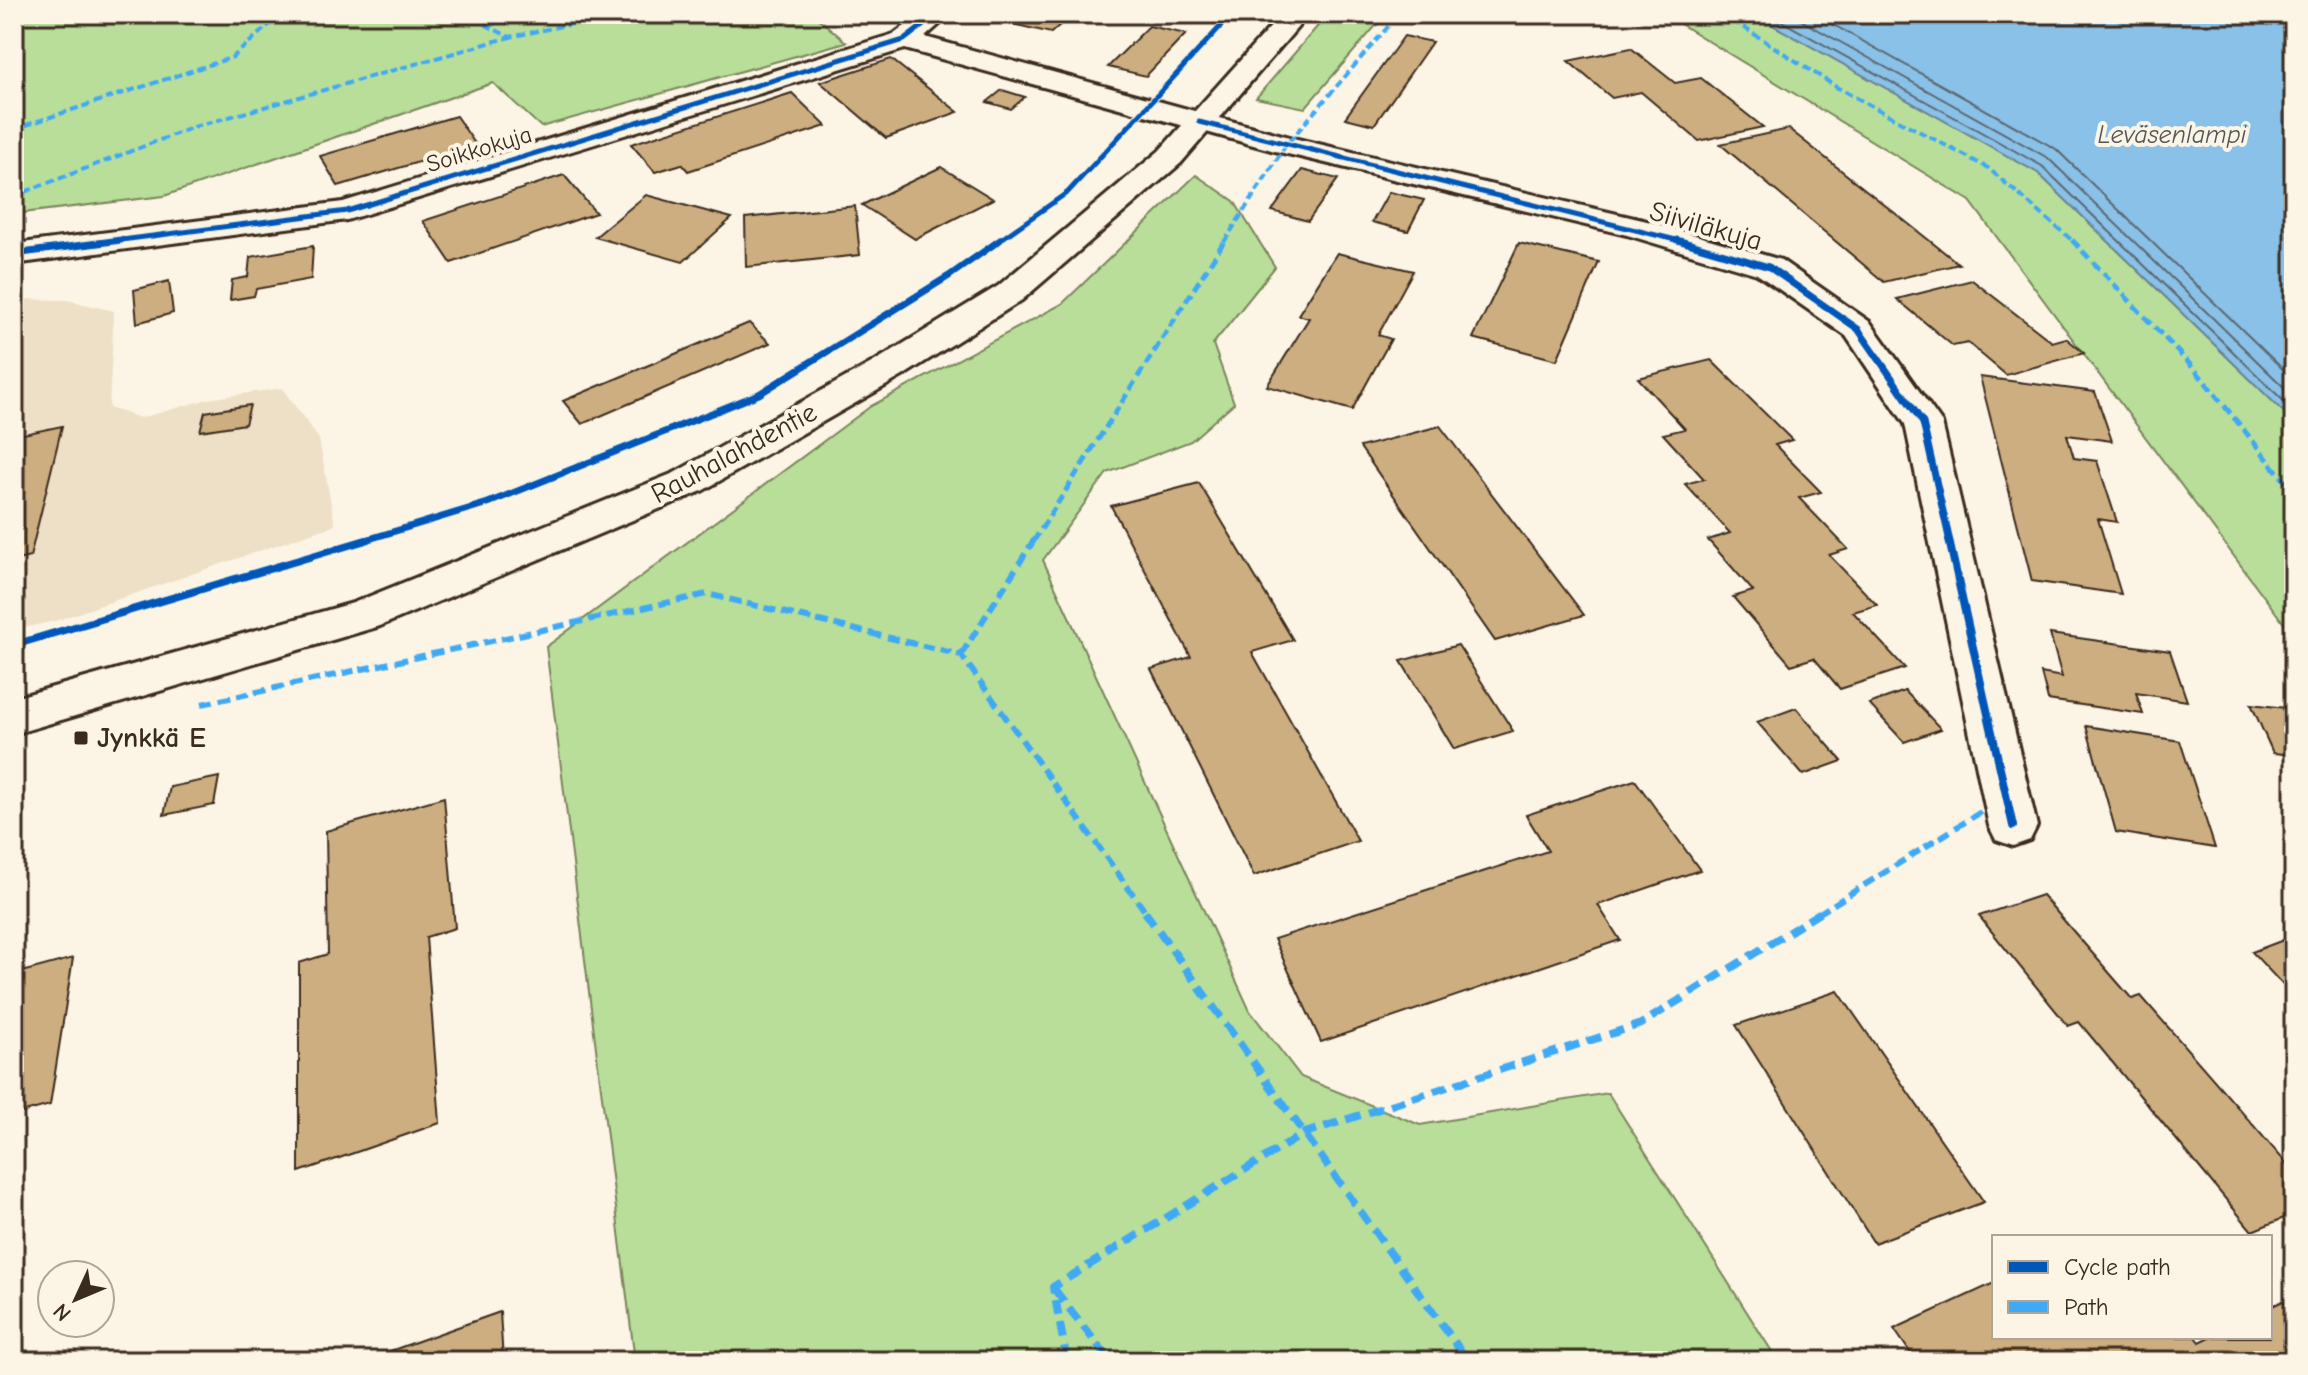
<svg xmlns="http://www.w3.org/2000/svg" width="2308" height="1375" font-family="'Comic Neue',sans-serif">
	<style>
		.built { fill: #eee0c7 }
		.green { fill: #b8de99; stroke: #7a845c; stroke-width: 2 }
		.water { fill: #8ac1e8; stroke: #6a8597; stroke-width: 2 }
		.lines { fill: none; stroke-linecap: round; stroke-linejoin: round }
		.shore { stroke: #5b666f; stroke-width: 2 }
		.building { fill: #ccae80; stroke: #3b2a1e; stroke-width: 2 }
		.minor-casing { stroke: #3b2a1e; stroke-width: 6 }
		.major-casing { stroke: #3b2a1e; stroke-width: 6 }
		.minor { fill: #fcf5e5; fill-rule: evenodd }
		.major { fill: #fcf5e5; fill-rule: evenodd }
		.quiet-far3 { stroke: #3fa9f5; stroke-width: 4; stroke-dasharray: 8 4; stroke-linecap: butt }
		.quiet-far2 { stroke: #3fa9f5; stroke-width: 5; stroke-dasharray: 10 5; stroke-linecap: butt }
		.quiet-far1 { stroke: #3fa9f5; stroke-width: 6; stroke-dasharray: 12 6; stroke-linecap: butt }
		.quiet { stroke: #3fa9f5; stroke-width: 8; stroke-dasharray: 15 8; stroke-linecap: butt }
		.cycleway-far2-casing { stroke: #fcf5e5; stroke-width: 8 }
		.cycleway-far1-casing { stroke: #fcf5e5; stroke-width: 11 }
		.cycleway-casing { stroke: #fcf5e5; stroke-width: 13 }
		.cycleway-far2 { stroke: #0057b8; stroke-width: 5 }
		.cycleway-far1 { stroke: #0057b8; stroke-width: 7 }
		.cycleway { stroke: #0057b8; stroke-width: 8 }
		.poi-dot { fill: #3b2a1e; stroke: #fcf5e5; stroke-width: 3 }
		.labels { text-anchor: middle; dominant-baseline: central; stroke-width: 8; stroke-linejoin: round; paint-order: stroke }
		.far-street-label { font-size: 24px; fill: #3b2a1e; stroke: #fcf5e5 }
		.far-water-label { font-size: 26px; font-style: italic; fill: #53575b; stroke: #fcf5e5 }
		.street-label { font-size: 28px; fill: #3b2a1e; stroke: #fcf5e5 }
		.poi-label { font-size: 28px; font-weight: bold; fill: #3b2a1e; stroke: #fcf5e5; text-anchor: start }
	</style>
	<rect width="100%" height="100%" fill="#fcf5e5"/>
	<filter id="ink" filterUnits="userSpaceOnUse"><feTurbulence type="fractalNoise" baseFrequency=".0125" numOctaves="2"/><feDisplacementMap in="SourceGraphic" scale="16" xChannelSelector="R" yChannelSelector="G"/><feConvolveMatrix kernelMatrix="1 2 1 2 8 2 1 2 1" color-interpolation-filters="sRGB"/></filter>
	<g filter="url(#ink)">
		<polygon class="built" points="14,299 67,300 114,311 109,408 141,418 208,399 282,388 319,439 335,525 55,621 14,630"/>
		<g class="green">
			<polygon points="14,14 813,14 846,42 541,127 493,83 164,196 14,214"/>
			<polygon points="1328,14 1386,14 1305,108 1256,98"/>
			<polygon points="1664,14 1753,14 2038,173 2294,422 2294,637 1970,201"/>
			<polygon points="1196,175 1234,201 1275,267 1213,344 1234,403 1191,441 1107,473 1043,560 1250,1011 1301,1077 1420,1125 1608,1093 1778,1361 635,1361 546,647 871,406 1062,304"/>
		</g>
		<polygon class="water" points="1753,14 2294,14 2294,422 2038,173"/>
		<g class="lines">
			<g class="shore">
				<polyline points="1769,14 2042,166 2294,411"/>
				<polyline points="1790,14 2048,158 2294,397"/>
				<polyline points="1814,14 2056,149 2294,380"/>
			</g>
		</g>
		<g class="building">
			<polygon points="992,14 1072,14 1051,33 987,18"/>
			<polygon points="1149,26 1186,34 1146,76 1108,67"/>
			<polygon points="1404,36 1432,42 1374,125 1345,118"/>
			<polygon points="1631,48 1675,83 1701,78 1763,127 1699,141 1641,92 1612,98 1568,61"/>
			<polygon points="891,59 958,112 886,138 820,82"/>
			<polygon points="1002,90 1025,97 1011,109 987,102"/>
			<polygon points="792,93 826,126 688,171 682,164 655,172 631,144"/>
			<polygon points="456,116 476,145 338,186 320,156"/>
			<polygon points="1789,129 1959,264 1884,282 1720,144"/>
			<polygon points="941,167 993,199 915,239 862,205"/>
			<polygon points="1302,170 1338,179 1308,221 1272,211"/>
			<polygon points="564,175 596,213 451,263 423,221"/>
			<polygon points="1389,192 1424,200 1408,231 1372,222"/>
			<polygon points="646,195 732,218 683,262 595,237"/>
			<polygon points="855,206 860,255 746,267 745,218"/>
			<polygon points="1519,243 1599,262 1557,360 1473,338"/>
			<polygon points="313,246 311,279 256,289 254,296 230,300 232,280 248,277 250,257"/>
			<polygon points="1337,253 1413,271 1378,335 1391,339 1352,410 1267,386 1309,318 1298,315"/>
			<polygon points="1972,280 2052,342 2066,338 2084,353 2006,375 1968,343 1953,346 1897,299"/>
			<polygon points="169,281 173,313 137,323 134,290"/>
			<polygon points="749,323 770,343 582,424 563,401"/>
			<polygon points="1711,360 1792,440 1775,445 1821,492 1799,498 1848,549 1829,555 1877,605 1853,612 1905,668 1840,689 1814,658 1791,665 1733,597 1753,591 1708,540 1730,533 1685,484 1704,479 1663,434 1685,429 1638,378"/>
			<polygon points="1980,377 2095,392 2112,441 2067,435 2074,458 2097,461 2117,522 2098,519 2121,594 2032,581"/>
			<polygon points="250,405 245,424 200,431 205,412"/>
			<polygon points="62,426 30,557 14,561 14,436"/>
			<polygon points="1440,426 1584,615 1495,641 1360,447"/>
			<polygon points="1199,483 1293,640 1252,652 1358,841 1254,876 1151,669 1191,657 1111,506"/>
			<polygon points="2050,634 2170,651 2187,701 2136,693 2143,714 2048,700 2041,673 2062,677"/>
			<polygon points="1458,645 1513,731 1454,749 1401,661"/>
			<polygon points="1905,691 1941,729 1904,742 1869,704"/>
			<polygon points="2251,704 2294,709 2294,755 2273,753"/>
			<polygon points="1796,708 1842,761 1803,775 1757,722"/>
			<polygon points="2086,726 2180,741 2215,848 2116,832"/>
			<polygon points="219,777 214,805 164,815 170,787"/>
			<polygon points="1635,780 1700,870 1598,905 1620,940 1321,1042 1274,939 1548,851 1526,815"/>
			<polygon points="444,797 455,928 426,937 440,1123 299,1172 299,963 328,954 326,831"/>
			<polygon points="2042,895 2132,999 2141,996 2294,1172 2294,1214 2252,1231 2079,1022 2068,1026 1979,916"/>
			<polygon points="2294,936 2294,997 2252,952"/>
			<polygon points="73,958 50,1105 14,1115 14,974"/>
			<polygon points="1838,991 1984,1202 1874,1243 1736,1025"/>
			<polygon points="1994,1283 1994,1337 2196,1337 2200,1342 2210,1337 2270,1337 2270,1307 2283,1301 2294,1313 2294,1361 1916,1361 1894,1329"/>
			<polygon points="500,1312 503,1361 362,1361"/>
		</g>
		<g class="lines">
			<defs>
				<polygon id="minor" points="921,14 951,14 925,37 1293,138 1647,221 1781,260 1870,322 1942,423 2037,826 2030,840 2013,846 1996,840 1989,826 1905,424 1846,336 1757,274 1627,235 1275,151 905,49 347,220 14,264 14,244 343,202 894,34"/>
				<polygon id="major" points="1282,14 1309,14 1181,163 1022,300 901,377 702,491 380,626 14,734 14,698 353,603 674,473 875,361 998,286 1159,151"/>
			</defs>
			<use href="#minor" class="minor-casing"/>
			<use href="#major" class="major-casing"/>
			<use href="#minor" class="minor"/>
			<use href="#major" class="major"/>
			<g class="quiet-far3">
				<polyline points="464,14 510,37 619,14"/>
				<polyline points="1723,14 1838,88 1988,168 2074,242"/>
				<polyline points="490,27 507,14"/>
				<polyline points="14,129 233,57 281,14"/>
				<polyline points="14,196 194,127 510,37"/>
				<polyline points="1224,242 1286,145 1399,14"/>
			</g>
			<g class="quiet-far2">
				<polyline points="2072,240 2197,372 2294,492"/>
				<polyline points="1033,542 1225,240"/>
			</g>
			<g class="quiet-far1">
				<polyline points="961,655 1034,540"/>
				<polyline points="202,704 707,594 961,655 1147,914"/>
				<polyline points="1818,914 1981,812"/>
			</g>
			<g class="quiet">
				<polyline points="1145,912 1468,1361"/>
				<polyline points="1055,1290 1110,1361"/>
				<polyline points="1067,1361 1053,1287 1305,1133 1641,1024 1821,912"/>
			</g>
			<defs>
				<g id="cycleway-far2">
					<polyline points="1199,122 1684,242"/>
					<polyline points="106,242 347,211 904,40 938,14"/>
					<polyline points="997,242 1068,192 1232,14"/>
				</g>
				<g id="cycleway-far1">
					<polyline points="1677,240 1769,267 1858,329 1923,423 1950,542"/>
					<polyline points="14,254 121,240"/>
					<polyline points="359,542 488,503 759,394 949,276 1000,240"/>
				</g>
				<g id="cycleway">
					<polyline points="1949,540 2013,826"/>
					<polyline points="14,645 366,540"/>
				</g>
			</defs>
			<use href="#cycleway-far2" class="cycleway-far2-casing"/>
			<use href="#cycleway-far1" class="cycleway-far1-casing"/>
			<use href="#cycleway" class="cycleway-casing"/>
			<use href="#cycleway-far2" class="cycleway-far2"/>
			<use href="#cycleway-far1" class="cycleway-far1"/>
			<use href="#cycleway" class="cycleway"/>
		</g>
	</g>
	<rect class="poi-dot" x="73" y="730" width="16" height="16" rx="4"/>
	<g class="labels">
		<g class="far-street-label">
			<text transform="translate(479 149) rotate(-17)">Soikkokuja</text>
		</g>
		<g class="far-water-label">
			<text x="2172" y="135">Leväsenlampi</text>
		</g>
		<g class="street-label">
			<text transform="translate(1706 226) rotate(16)">Siiviläkuja</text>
			<text transform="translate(734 453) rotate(-28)">Rauhalahdentie</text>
		</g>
		<g class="poi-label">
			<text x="97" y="738">Jynkkä E</text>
		</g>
	</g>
	<rect width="2308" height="1375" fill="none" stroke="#fcf5e5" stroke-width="48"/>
	<rect x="24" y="24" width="2260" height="1327" fill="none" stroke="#3b2a1e" stroke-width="3" filter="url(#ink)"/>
	<rect x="1992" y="1235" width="280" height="104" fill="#fcf5e5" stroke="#afa495" stroke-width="2"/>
	<rect x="2008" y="1261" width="40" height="12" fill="#0057b8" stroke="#afa495" stroke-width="2"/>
	<text x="2064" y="1275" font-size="24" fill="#3b2a1e">Cycle path</text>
	<rect x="2008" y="1301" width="40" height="12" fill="#3fa9f5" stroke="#afa495" stroke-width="2"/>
	<text x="2064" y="1315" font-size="24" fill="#3b2a1e">Path</text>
	<g transform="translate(76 1299) rotate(226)"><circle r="38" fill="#fcf5e5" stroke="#afa495" stroke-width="2"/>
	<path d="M0-6L14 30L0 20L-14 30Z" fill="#3b2a1e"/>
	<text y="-12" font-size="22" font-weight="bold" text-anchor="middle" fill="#3b2a1e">N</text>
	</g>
</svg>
